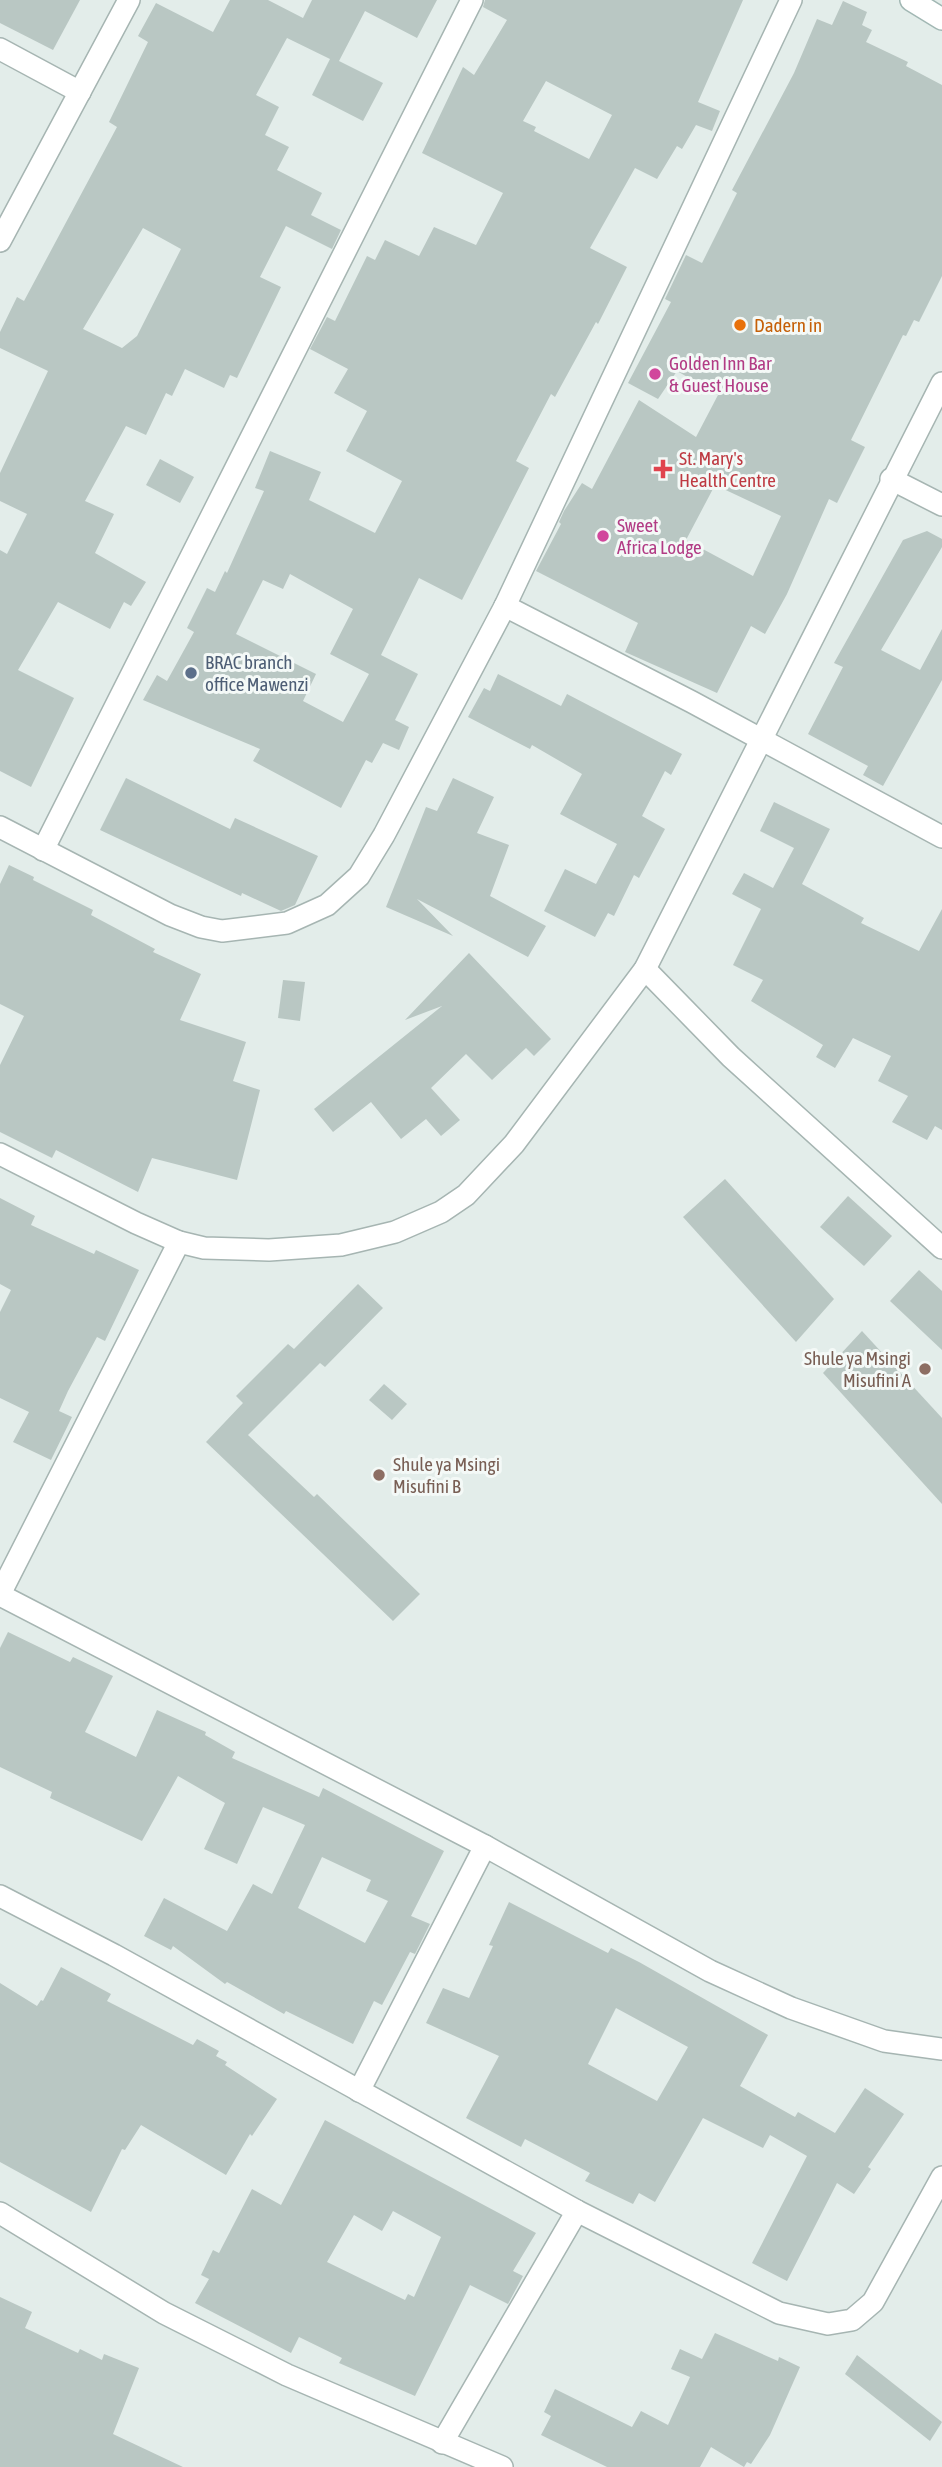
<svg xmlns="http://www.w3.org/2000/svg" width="942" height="2467" font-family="'Asap Condensed',sans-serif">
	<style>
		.building { fill: #b9c7c3; fill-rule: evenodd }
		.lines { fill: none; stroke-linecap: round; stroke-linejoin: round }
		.street-casing { stroke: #a6b5b2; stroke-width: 24 }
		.secondary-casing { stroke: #a2b8b4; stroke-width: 24 }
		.street { stroke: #fff; stroke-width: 21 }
		.secondary { stroke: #fff; stroke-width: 21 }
		.food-dot { fill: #e8710a; stroke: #f4f9f7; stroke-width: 2.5 }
		.hotel-dot { fill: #d1479c; stroke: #f4f9f7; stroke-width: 2.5 }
		.health-dot { fill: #e0444e; stroke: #f4f9f7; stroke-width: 2.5 }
		.service-dot { fill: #5c6f8a; stroke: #f4f9f7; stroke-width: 2.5 }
		.education-dot { fill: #8d6e63; stroke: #f4f9f7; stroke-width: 2.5 }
		.labels { text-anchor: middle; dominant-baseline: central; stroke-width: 6; stroke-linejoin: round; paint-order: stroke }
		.food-label { font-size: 19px; fill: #c56008; stroke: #f4f9f7; text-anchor: start }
		.hotel-label { font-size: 19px; fill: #b23c85; stroke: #f4f9f7; text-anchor: start }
		.health-label { font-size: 19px; fill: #be3a42; stroke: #f4f9f7; text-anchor: start }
		.service-label { font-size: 19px; fill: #4e5e75; stroke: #f4f9f7; text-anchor: start }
		.education-label { font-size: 19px; fill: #785e54; stroke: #f4f9f7; text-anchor: end }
	</style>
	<rect width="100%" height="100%" fill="#e3edea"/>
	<g class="building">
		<polygon points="0,0 80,0 53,50 0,23"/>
		<path d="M230,0H268L303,18L312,0H437L417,38L365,11L339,61L383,83L363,121L312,95L330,59L287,38L256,95L279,107L265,135L289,147L277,170L322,193L311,215L341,230L332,249L286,226L260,277L281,287L237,378L230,375L224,388L185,369L172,396L166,393L146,435L126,426L85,501L114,514L95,553L146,582L131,606L124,602L110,629L58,602L18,670L74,698L31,787L0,771V550L7,554L27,514L0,501V473L48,371L0,348V332L17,297L24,301L117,127L109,122L148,42L138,36L156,3L213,32ZM143,228L181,249L137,336L122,348L83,329Z"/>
		<path d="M485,0H743L698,102L720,111L712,131L696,125L682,149L677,146L657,179L635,168L590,248L627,267L598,324L596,322L555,397L551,394L516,461L529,468L462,600L419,578L381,655L418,674L395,720L409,727L399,750L383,743L372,763L366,760L341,808L253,761L260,749L143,700L157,675L167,681L194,632L187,628L207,588L215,592L225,571L227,573L264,491L255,488L270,451L321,472L309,500L375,533L402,481L346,451L367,411L334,393L348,369L310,349L327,317L335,321L367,256L375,260L385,240L419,256L434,227L476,245L503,193L422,153L463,67L474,75L507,20L483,7ZM546,81L612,115L589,159L534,131L536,127L523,121ZM290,574L353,609L330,654L369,674L343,722L303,701L316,674L236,634L263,580L283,589Z"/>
		<path d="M843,1L867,12L862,25L872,30L866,42L908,62L906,66L942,85V276L919,322L914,320L906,336L903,335L851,440L865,447L837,503L829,499L787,594L765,634L751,626L717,693L625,652L638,623L536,571L561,524L559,522L564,511L582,483L592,489L639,400L696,437L718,395L677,371L658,399L628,383L671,302L665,299L686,255L702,263L737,193L732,190L794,73L817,19L832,25ZM715,485L781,516L753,576L686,540Z"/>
		<polygon points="160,459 194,477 180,503 146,485"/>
		<polygon points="927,531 942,539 942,547 881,650 920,670 942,629 942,680 883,786 863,775 868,766 808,734 843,667 834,663 903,540"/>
		<polygon points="498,674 561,706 567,694 682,754 671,775 665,771 642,816 665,829 639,878 634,875 614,916 608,913 595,937 544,911 565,869 596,884 617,844 560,814 582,774 532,745 530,749 468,717 484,688 490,691"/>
		<polygon points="126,778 230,829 235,818 318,856 295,905 281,911 242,893 241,896 100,830"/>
		<polygon points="453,778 494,797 477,833 509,845 490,896 546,926 528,957 417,899 453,936 386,907 426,807 437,811"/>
		<polygon points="774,802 830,829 802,884 864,918 861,923 919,951 942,909 942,1130 935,1126 927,1140 892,1122 908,1096 878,1081 891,1056 853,1038 835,1068 816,1057 823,1045 751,1001 763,980 733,965 761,909 732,894 744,873 773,888 794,848 760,831"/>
		<polygon points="9,865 34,877 33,880 93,910 91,915 155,949 153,952 201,974 180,1020 246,1042 233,1081 260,1090 237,1180 152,1158 138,1192 56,1150 52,1158 0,1132 0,1065 24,1016 0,1004 0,884"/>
		<polygon points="469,953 551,1039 534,1056 526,1048 492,1080 466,1054 431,1088 460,1120 441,1136 426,1119 401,1139 371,1102 333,1132 314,1109 442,1006 405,1020"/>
		<polygon points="283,980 305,982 300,1021 278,1018"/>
		<polygon points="725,1179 834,1299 796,1342 683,1217"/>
		<polygon points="848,1196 892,1236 864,1266 820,1227"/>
		<polygon points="0,1198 35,1216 31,1225 94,1254 96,1250 139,1270 105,1341 97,1337 68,1391 59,1411 72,1417 51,1460 13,1442 29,1412 0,1398 0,1312 11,1290 0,1284"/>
		<polygon points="919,1270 942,1291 942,1350 890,1301"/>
		<polygon points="358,1284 383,1308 325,1367 320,1363 248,1435 314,1497 317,1494 420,1594 393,1621 206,1442 243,1403 236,1396 288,1344 294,1349"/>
		<polygon points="862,1331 942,1418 942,1504 823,1373"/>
		<polygon points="384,1384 407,1404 392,1420 369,1400"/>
		<path d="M8,1632L70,1662L73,1657L113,1676L85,1732L136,1757L157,1710L206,1732L205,1735L235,1752L232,1758L319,1797L323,1788L444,1851L411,1916L430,1924L415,1954L410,1952L382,2005L374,2001L353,2044L286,2011L284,2014L227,1982L225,1984L173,1946L171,1950L144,1936L164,1898L227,1931L253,1884L272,1894L305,1825L263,1807L237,1864L204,1849L225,1803L178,1776L142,1841L50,1798L52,1792L0,1767V1648ZM322,1857L371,1880L366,1891L388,1901L365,1943L298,1908Z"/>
		<path d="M509,1902L608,1953L611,1948L639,1962L768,2035L740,2086L795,2117L798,2112L835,2133L865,2088L904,2114L868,2167L871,2169L854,2194L837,2183L787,2281L752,2263L807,2156L770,2135L763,2148L703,2118L655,2202L639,2193L633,2204L585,2181L590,2173L525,2139L521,2147L466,2118L499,2056L426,2023L443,1988L469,1998L493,1946L489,1945ZM616,2008L688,2047L657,2101L588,2064Z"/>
		<polygon points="61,1967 111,1994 107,2001 193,2045 197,2039 219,2051 216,2056 227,2062 225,2065 277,2099 252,2136 250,2134 226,2175 141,2125 125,2150 122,2149 91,2212 0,2162 0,1983 37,2006 41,2000 43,2001"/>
		<path d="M325,2120L536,2233L513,2271L523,2276L508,2304L470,2285L415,2396L339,2363L342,2358L299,2337L291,2353L195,2303L209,2279L201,2275L213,2250L219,2253L252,2189L281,2205ZM393,2211L441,2237L414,2297L408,2294L405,2300L327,2262L354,2215L382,2231Z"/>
		<polygon points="0,2297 32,2312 25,2328 78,2353 80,2349 102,2360 104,2354 139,2368 113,2434 183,2467 0,2467"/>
		<polygon points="715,2333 778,2361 779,2357 800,2367 770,2435 751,2464 747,2462 744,2467 711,2447 700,2467 607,2467 541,2435 551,2416 544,2412 555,2389 632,2427 641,2411 668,2425 690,2377 671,2369 680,2349 702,2359"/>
		<polygon points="857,2355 942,2422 930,2441 845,2374"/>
	</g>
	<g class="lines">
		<defs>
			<g id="street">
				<polyline points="0,49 80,92"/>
				<polyline points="0,241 129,0"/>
				<polyline points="891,479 942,505"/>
				<polyline points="505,606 692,702 942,837"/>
				<polyline points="0,827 170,915 201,927 222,931 287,923 327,905 359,876 384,835 505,606 791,0"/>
				<polyline points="43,850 472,0"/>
				<polyline points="645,969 731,1057 942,1248"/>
				<polyline points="0,1154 136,1223 179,1242 204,1248 269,1250 341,1245 395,1232 441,1212 466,1195 514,1144 645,969 942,383"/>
				<polyline points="0,1594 179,1242"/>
				<polyline points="0,1595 485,1846 710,1971 791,2008 884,2041 942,2049"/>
				<polyline points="0,1896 114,1955 577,2211 779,2313 828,2324 852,2320 873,2302 942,2177"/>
				<polyline points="359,2091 485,1846"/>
				<polyline points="0,2213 164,2313 287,2375 502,2467"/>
				<polyline points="442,2443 577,2211"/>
			</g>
			<polyline id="secondary" points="911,0 942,19"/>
		</defs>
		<use href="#street" class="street-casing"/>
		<use href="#secondary" class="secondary-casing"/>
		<use href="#street" class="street"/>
		<use href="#secondary" class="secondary"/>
	</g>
	<circle class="food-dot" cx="740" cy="325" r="7"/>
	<g class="hotel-dot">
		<circle cx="655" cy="374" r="7"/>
		<circle cx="603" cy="536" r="7"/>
	</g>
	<path class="health-dot" d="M659.5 458.5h7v7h7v7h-7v7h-7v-7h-7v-7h7z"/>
	<circle class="service-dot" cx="191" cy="673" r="7"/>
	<g class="education-dot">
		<circle cx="925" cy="1369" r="7"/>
		<circle cx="379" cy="1475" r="7"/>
	</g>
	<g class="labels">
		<g class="food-label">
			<text x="754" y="325">Dadern in</text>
		</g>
		<g class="hotel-label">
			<text x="669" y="363">Golden Inn Bar<tspan x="669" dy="22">&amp; Guest House</tspan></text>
			<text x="617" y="525">Sweet<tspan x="617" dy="22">Africa Lodge</tspan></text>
		</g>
		<g class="health-label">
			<text x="679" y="458">St. Mary's<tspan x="679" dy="22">Health Centre</tspan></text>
		</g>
		<g class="service-label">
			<text x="205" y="662">BRAC branch<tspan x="205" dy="22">office Mawenzi</tspan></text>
		</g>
		<g class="education-label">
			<text x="911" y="1358">Shule ya Msingi<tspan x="911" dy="22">Misufini A</tspan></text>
			<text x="393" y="1464" text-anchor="start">Shule ya Msingi<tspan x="393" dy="22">Misufini B</tspan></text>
		</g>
	</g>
</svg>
